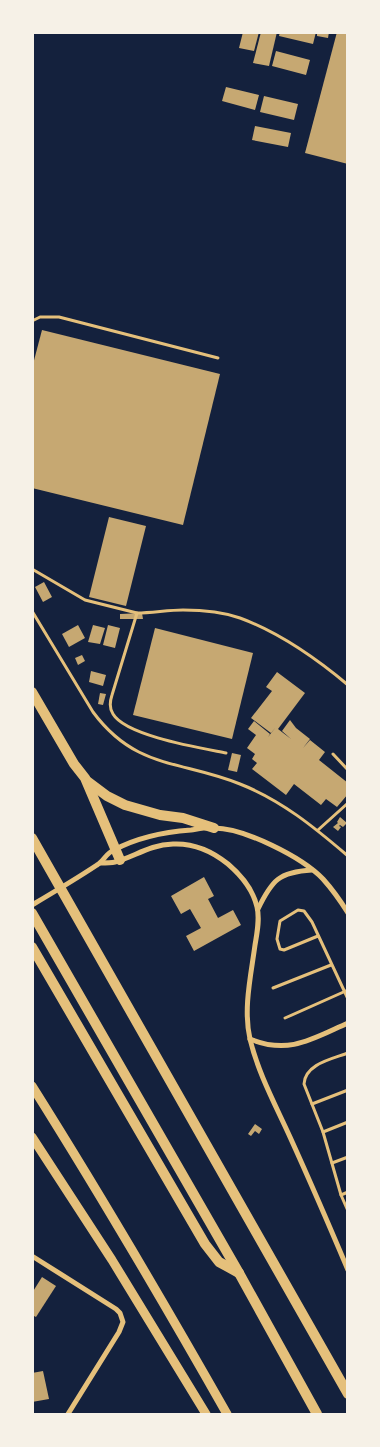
<svg xmlns="http://www.w3.org/2000/svg" width="380" height="1447" font-family="Figtree,sans-serif">
	<style>
		.building { fill: #c6a872 }
		.lines { fill: none; stroke-linecap: round; stroke-linejoin: round }
		.service { stroke: #e5c07b; stroke-width: 3 }
		.minor { stroke: #e5c07b; stroke-width: 5 }
		.primary { stroke: #e5c07b; stroke-width: 9 }
		.motorway { stroke: #e5c07b; stroke-width: 10 }
	</style>
	<rect width="100%" height="100%" fill="#14213d"/>
	<g class="building">
		<polygon points="243,32 259,32 254,51 239,48"/>
		<polygon points="261,32 277,32 269,66 253,63"/>
		<polygon points="280,32 316,32 313,44 279,36"/>
		<polygon points="317,32 329,32 328,38 317,36"/>
		<polygon points="337,32 348,32 348,164 305,153"/>
		<polygon points="276,51 310,60 306,75 272,66"/>
		<polygon points="226,87 259,95 255,110 222,101"/>
		<polygon points="264,96 298,104 294,120 260,112"/>
		<polygon points="255,126 291,133 288,147 252,140"/>
		<polygon points="42,330 220,374 183,525 32,488 32,368"/>
		<polygon points="109,517 146,526 126,606 89,597"/>
		<polygon points="44,582 52,597 43,602 35,587"/>
		<polygon points="142,613 143,619 120,619 120,614"/>
		<polygon points="78,625 85,638 69,647 62,634"/>
		<polygon points="93,625 105,628 100,644 88,642"/>
		<polygon points="108,625 120,628 115,648 103,645"/>
		<polygon points="155,628 253,653 232,739 133,715"/>
		<polygon points="82,655 85,661 78,665 75,658"/>
		<polygon points="91,671 106,675 103,686 89,682"/>
		<polygon points="277,672 305,693 278,729 291,739 282,731 290,720 296,728 310,739 303,748 310,740 325,752 319,760 348,783 348,794 337,807 326,799 321,805 294,784 286,795 252,769 257,763 252,759 255,754 247,748 256,735 248,729 254,721 270,734 268,737 276,727 271,733 251,718 272,691 266,687"/>
		<polygon points="100,693 106,694 103,705 98,704"/>
		<polygon points="232,753 241,755 237,772 228,770"/>
		<polygon points="340,817 347,823 343,827 340,825 339,826 341,827 338,831 333,827 338,823 337,822"/>
		<polygon points="204,877 214,896 208,899 218,918 233,910 241,925 194,951 186,936 201,928 190,909 181,914 171,896"/>
		<polygon points="255,1124 262,1129 259,1134 255,1131 251,1136 248,1134"/>
		<polygon points="42,1277 56,1286 36,1317 32,1315 32,1293"/>
		<polygon points="43,1371 49,1399 32,1402 32,1373"/>
	</g>
	<g class="lines">
		<g class="service">
			<polyline points="32,321 40,317 59,317 218,358"/>
			<polyline points="32,569 85,600 137,613"/>
			<path d="M32,611L93,712C136,770 181,760 240,784C281,800 314,827 348,856"/>
			<path d="M226,753C201,748 126,736 113,714C109,708 110,701 112,695L137,613C152,613 168,610 183,610C201,610 223,612 240,618C278,632 317,659 348,685"/>
			<polyline points="333,754 348,770"/>
			<polyline points="318,830 348,803"/>
			<polyline points="318,936 284,950 280,949 277,939 280,921 298,910 304,911 312,922 348,999"/>
			<polyline points="273,988 331,965"/>
			<polyline points="285,1018 348,990"/>
			<path d="M348,1053C332,1059 305,1064 304,1084L323,1132L341,1195L348,1211"/>
			<polyline points="312,1104 348,1090"/>
			<polyline points="323,1132 348,1122"/>
			<polyline points="332,1163 348,1157"/>
			<polyline points="341,1195 348,1192"/>
		</g>
		<g class="minor">
			<path d="M100,863C105,863 111,863 115,862C136,856 149,845 173,844C194,843 212,851 228,864C242,876 253,889 257,907C260,919 257,933 255,945C251,975 243,1009 250,1039C258,1073 276,1106 290,1137C310,1181 329,1225 348,1270"/>
			<path d="M32,905C54,892 76,879 97,865C104,861 106,853 114,850C138,837 164,832 191,830C198,829 206,827 214,828C244,828 302,857 323,879C332,889 340,900 348,913"/>
			<path d="M258,909C272,880 279,872 312,870"/>
			<path d="M250,1039C289,1055 312,1039 348,1023"/>
			<polyline points="32,1256 116,1309 120,1313 123,1322 119,1332 68,1414"/>
		</g>
		<g class="primary">
			<path d="M32,1086C100,1194 164,1303 227,1414"/>
			<polyline points="32,1137 112,1260 206,1414"/>
		</g>
		<g class="motorway">
			<polyline points="32,692 74,764 85,778 120,860"/>
			<polyline points="87,781 107,796 125,805 160,815 183,818 214,828"/>
			<polyline points="32,838 348,1394"/>
			<polyline points="32,913 239,1273 317,1414"/>
			<polyline points="32,947 205,1244 219,1262 239,1273"/>
		</g>
	</g>
	<rect width="380" height="1447" fill="none" stroke="#f6f1e7" stroke-width="68"/>
</svg>
